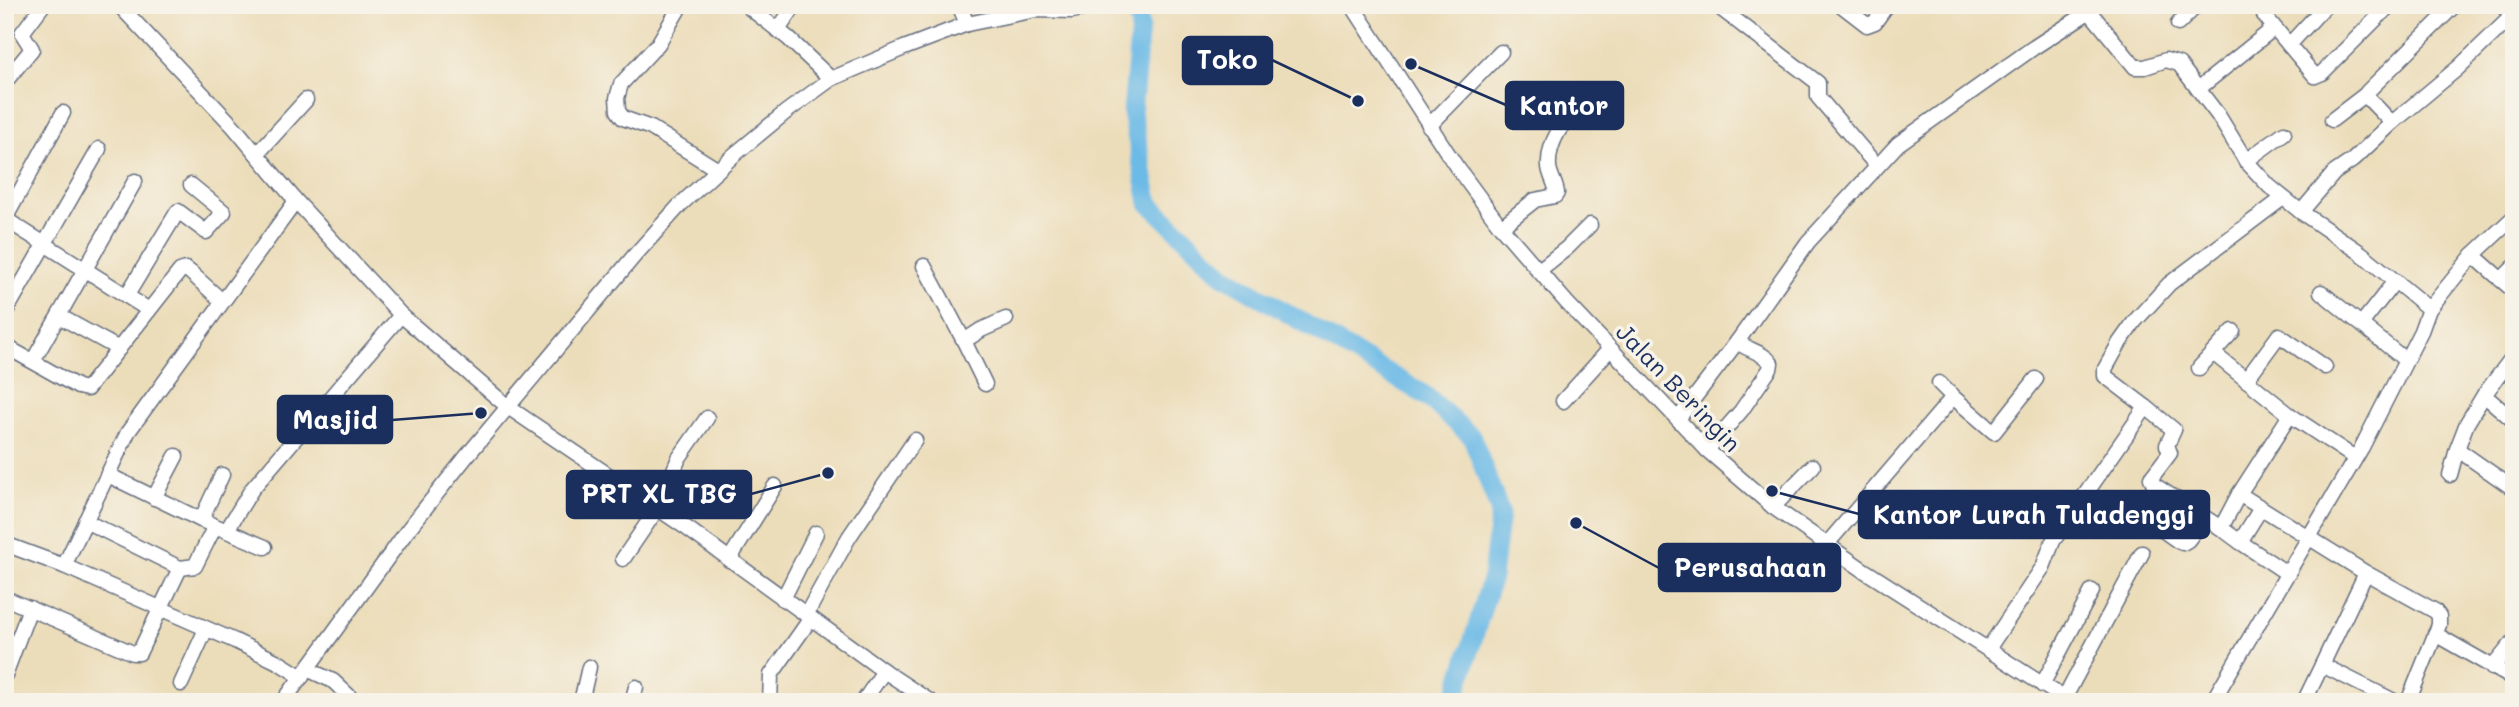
<svg xmlns="http://www.w3.org/2000/svg" width="2519" height="707" font-family="Mali,sans-serif">
	<style>
		.lines { fill: none; stroke-linecap: round; stroke-linejoin: round }
		.river { stroke: #6cbae6; stroke-width: 19 }
		.minor-casing { stroke: #646c7e; stroke-width: 17 }
		.minor { stroke: #fff; stroke-width: 14 }
		.labels { text-anchor: middle; dominant-baseline: central; stroke-width: 7; stroke-linejoin: round; paint-order: stroke }
		.street-label { font-size: 24px; fill: #1b2f5e; stroke: #f7f3e8 }
		.leader { fill: none; stroke: #1b2f5e; stroke-width: 2.5 }
		.callout-dot { fill: #1b2f5e; stroke: #f7f3e8; stroke-width: 2.5 }
		.callout { fill: #1b2f5e; stroke: #1b2f5e; stroke-width: 2.5 }
		.callout-label { font-size: 26px; text-anchor: middle; font-weight: bold; fill: #fff }
	</style>
	<rect width="100%" height="100%" fill="#f7f3e8"/>
	<filter id="ink" filterUnits="userSpaceOnUse"><feTurbulence type="fractalNoise" baseFrequency=".0143" numOctaves="2"/><feDisplacementMap in="SourceGraphic" scale="14" xChannelSelector="R" yChannelSelector="G"/><feConvolveMatrix kernelMatrix="1 2 1 2 8 2 1 2 1" color-interpolation-filters="sRGB"/></filter>
	<filter id="wash" filterUnits="userSpaceOnUse"><feTurbulence type="fractalNoise" baseFrequency=".00686" numOctaves="4" result="noise"/><feDisplacementMap in="SourceGraphic" scale="28" xChannelSelector="R" yChannelSelector="G"/><feGaussianBlur stdDeviation="1.57" result="paint"/><feColorMatrix in="noise" values="0 0 0 0 0 0 0 0 0 0 0 0 0 0 0 0 0 1.4 0 .05"/><feComposite in="paint" operator="in"/></filter>
	<g filter="url(#wash)">
		<rect width="100%" height="100%" fill="#ecddba"/>
		<g class="lines">
			<polyline class="river" points="1134,5 1140,26 1132,113 1149,203 1223,275 1425,395 1472,437 1500,512 1492,577 1454,702"/>
		</g>
	</g>
	<g filter="url(#ink)">
		<g class="lines">
			<defs>
				<g id="minor">
					<polyline points="119,5 234,127 296,201 401,315 508,407 688,529 884,671 931,702"/>
					<polyline points="681,5 658,44 621,84 617,98 618,111 623,118 651,128 718,170"/>
					<polyline points="746,5 788,38 831,79"/>
					<polyline points="959,5 967,24"/>
					<polyline points="1352,5 1456,166 1501,227 1567,303 1707,450 1773,507 1862,569 2070,702"/>
					<polyline points="1716,5 1818,83 1818,97 1876,165"/>
					<polyline points="1841,5 1867,25 1875,22 1887,5"/>
					<polyline points="2326,5 2289,45 2315,76 2322,73 2390,5"/>
					<polyline points="2502,5 2512,16"/>
					<polyline points="2085,6 2135,67 2145,67 2166,60 2179,64 2218,115 2246,161 2269,186 2301,212 2334,173 2353,160 2392,123 2458,68 2514,14"/>
					<polyline points="2264,15 2289,45"/>
					<polyline points="2178,24 2197,5"/>
					<polyline points="778,30 795,5"/>
					<polyline points="5,82 32,49 22,33 43,5"/>
					<polyline points="2198,89 2274,28"/>
					<polyline points="2332,120 2366,94"/>
					<polyline points="2392,123 2367,97 2367,92 2455,5"/>
					<polyline points="1429,126 1501,52"/>
					<polyline points="257,154 306,100"/>
					<polyline points="2246,161 2284,133"/>
					<polyline points="296,201 128,432 64,566 235,641 278,662 302,677"/>
					<polyline points="5,219 149,310"/>
					<polyline points="5,219 63,113"/>
					<path d="M1501,227L1535,200L1555,196L1557,193C1556,184 1550,176 1549,167C1547,138 1569,116 1586,95"/>
					<polyline points="2473,255 2514,217"/>
					<polyline points="924,266 964,341 981,330 1006,319"/>
					<polyline points="1538,271 1567,248 1590,225"/>
					<polyline points="2501,280 2514,267"/>
					<polyline points="2321,292 2404,359"/>
					<polyline points="127,295 178,211 206,232 224,212 191,185"/>
					<polyline points="2429,309 2473,255 2514,291"/>
					<polyline points="5,313 99,149"/>
					<polyline points="59,316 119,349"/>
					<polyline points="2362,323 2395,281"/>
					<polyline points="964,341 985,384"/>
					<polyline points="5,346 78,387 87,389 180,271 186,269 190,272 222,301"/>
					<polyline points="2213,353 2290,415 2355,458"/>
					<polyline points="2514,355 2484,395 2514,421"/>
					<polyline points="33,361 135,181"/>
					<polyline points="2199,368 2233,331"/>
					<polyline points="2246,380 2279,335 2325,367"/>
					<polyline points="1939,383 1953,397"/>
					<polyline points="2484,395 2467,423 2457,449 2514,489"/>
					<polyline points="1563,401 1610,349"/>
					<polyline points="2146,407 2174,430 2167,445 2170,453 2151,478 2154,485 2221,528 2239,494 2366,573 2322,665"/>
					<polyline points="1678,419 1737,342"/>
					<path d="M1707,450L1741,411L1770,369L1771,363C1763,352 1748,350 1737,342L1808,242L1898,144L2033,48L2090,11"/>
					<polyline points="108,475 201,520 265,547"/>
					<polyline points="2450,475 2457,449"/>
					<polyline points="2239,494 2290,415"/>
					<polyline points="154,498 176,456"/>
					<polyline points="1773,507 1813,466"/>
					<polyline points="2147,519 2178,541 2183,543 2188,540 2204,518"/>
					<polyline points="201,520 222,475"/>
					<polyline points="85,521 180,568 195,566 215,526"/>
					<polyline points="2221,528 2240,542 2261,508"/>
					<polyline points="227,530 252,489 401,315"/>
					<polyline points="2240,542 2288,574"/>
					<polyline points="5,544 64,566"/>
					<polyline points="1827,544 1953,397 1994,432 2036,379"/>
					<polyline points="623,559 657,509 679,458 707,418"/>
					<polyline points="729,560 775,486"/>
					<polyline points="2366,573 2435,611 2439,616 2439,625 2408,702"/>
					<polyline points="5,598 133,653 139,653 180,568"/>
					<polyline points="783,599 816,533"/>
					<polyline points="806,615 849,537 915,440"/>
					<polyline points="2435,634 2514,679"/>
					<polyline points="1988,649 2043,567 2053,541 2146,407 2105,376 2105,369 2120,342 2135,321 2169,284 2283,198"/>
					<polyline points="2492,668 2514,641"/>
					<polyline points="307,669 333,681 350,697"/>
					<polyline points="5,675 30,608"/>
					<polyline points="181,684 206,629"/>
					<polyline points="2042,685 2092,591"/>
					<polyline points="2064,699 2142,553"/>
					<polyline points="283,702 410,527 466,457 635,255 680,205 734,155 786,112 831,79 904,48 967,24 1011,15 1036,10 1072,11 1104,5"/>
					<polyline points="581,702 589,667"/>
					<polyline points="632,702 636,687"/>
					<polyline points="770,702 771,675 811,618"/>
					<polyline points="863,702 884,671"/>
					<polyline points="2212,702 2362,447 2421,331 2429,309 2361,253 2301,212"/>
					<polyline points="2304,702 2322,665 2396,702"/>
				</g>
			</defs>
			<use href="#minor" class="minor-casing"/>
			<use href="#minor" class="minor"/>
		</g>
	</g>
	<g class="labels">
		<g class="street-label">
			<text transform="translate(1679 387) rotate(46)">Jalan Beringin</text>
		</g>
	</g>
	<path class="leader" d="M1358 101L1272 60M1411 64L1506 105M481 413L392 420M828 473L751 494M1772 491L1859 514M1576 523L1659 568"/>
	<g class="callout-dot">
		<circle cx="1358" cy="101" r="7"/>
		<circle cx="1411" cy="64" r="7"/>
		<circle cx="481" cy="413" r="7"/>
		<circle cx="828" cy="473" r="7"/>
		<circle cx="1772" cy="491" r="7"/>
		<circle cx="1576" cy="523" r="7"/>
	</g>
	<g class="callout">
		<rect x="1183" y="37" width="89" height="47" rx="7"/>
		<rect x="1506" y="82" width="117" height="47" rx="7"/>
		<rect x="278" y="396" width="114" height="47" rx="7"/>
		<rect x="567" y="471" width="184" height="47" rx="7"/>
		<rect x="1859" y="491" width="350" height="47" rx="7"/>
		<rect x="1659" y="544" width="181" height="47" rx="7"/>
	</g>
	<g class="callout-label">
		<text x="1227" y="69">Toko</text>
		<text x="1564" y="115">Kantor</text>
		<text x="335" y="429">Masjid</text>
		<text x="659" y="503">PRT XL TBG</text>
		<text x="2034" y="524">Kantor Lurah Tuladenggi</text>
		<text x="1750" y="577">Perusahaan</text>
	</g>
	<rect width="2519" height="707" fill="none" stroke="#f7f3e8" stroke-width="28"/>
</svg>
